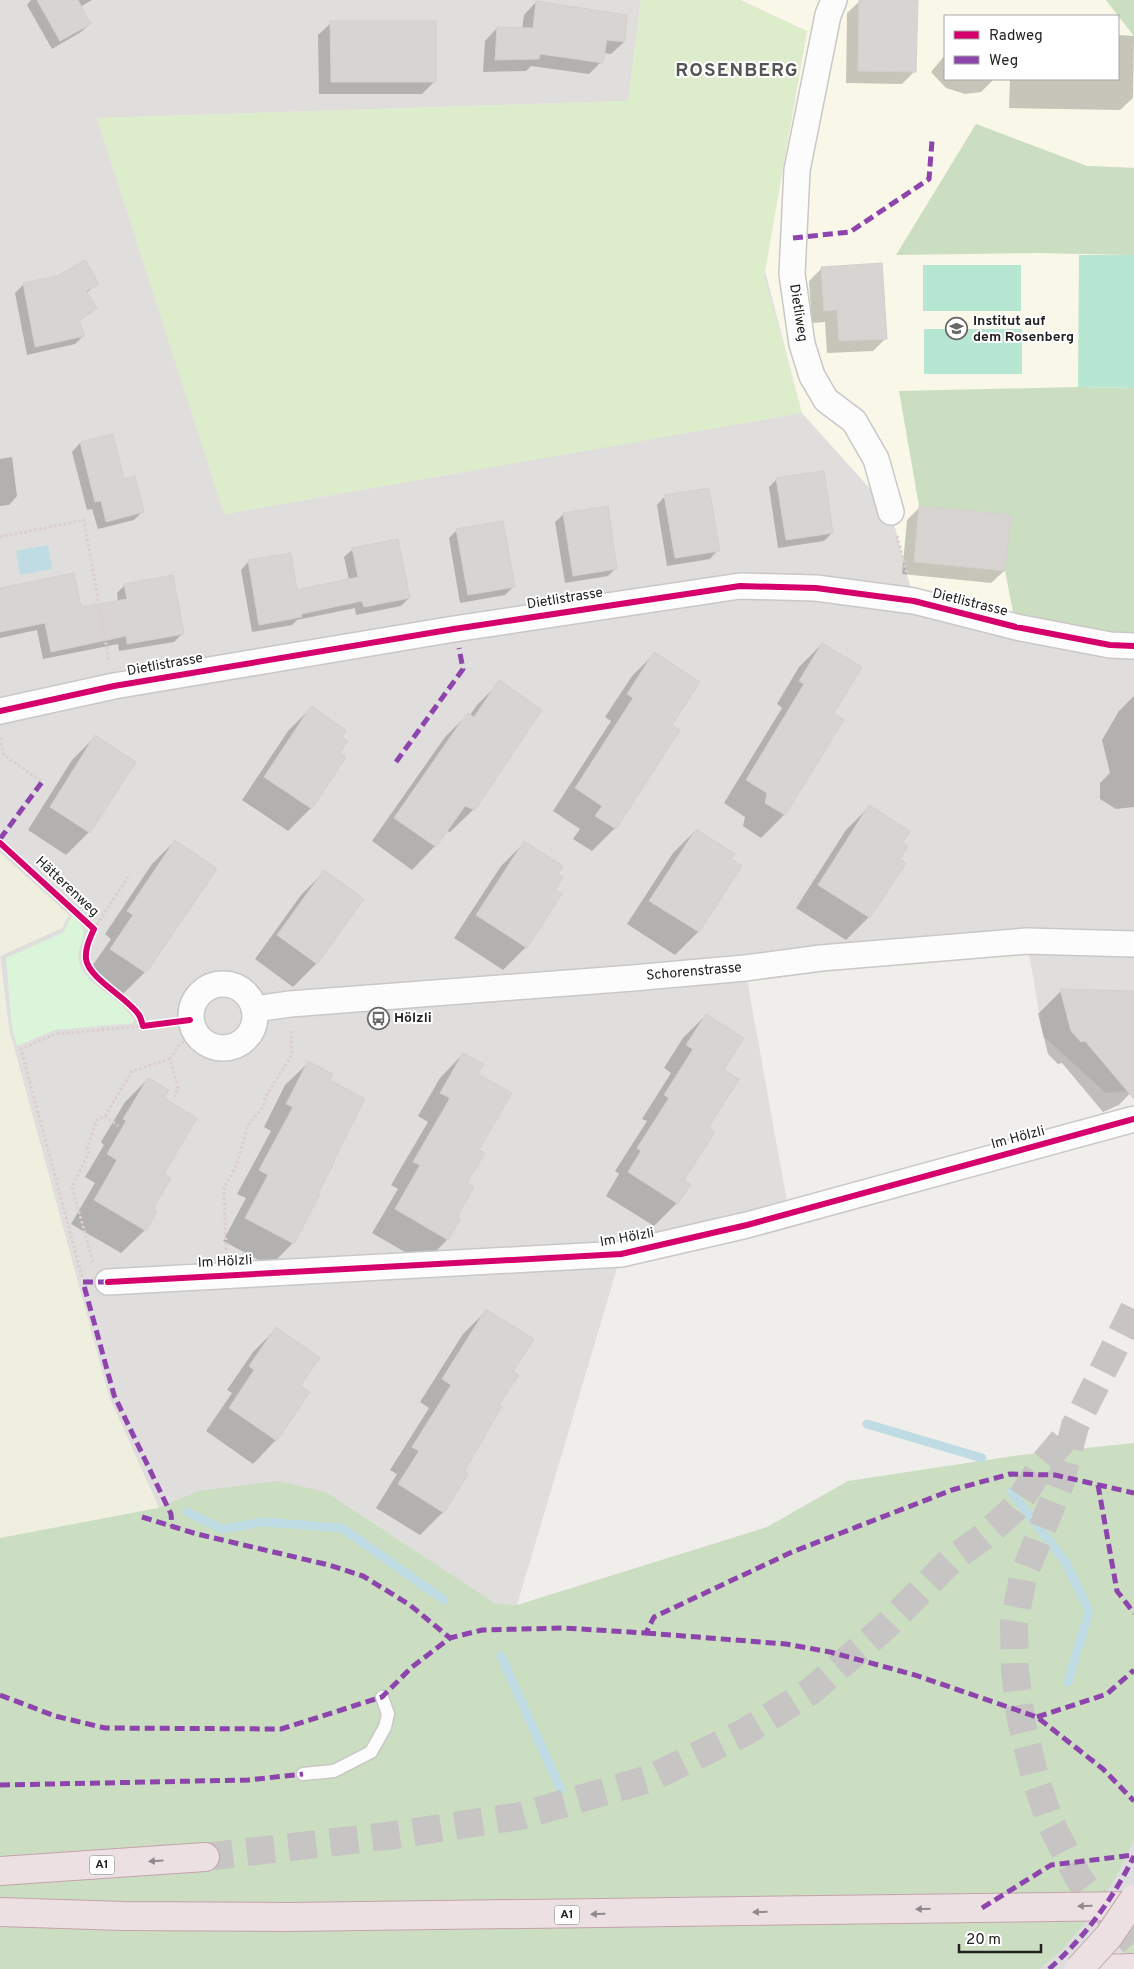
<svg xmlns="http://www.w3.org/2000/svg" width="1134" height="1969" font-family="Overpass,sans-serif">
	<style>
		.residential { fill: #dfdedc; fill-rule: evenodd }
		.education { fill: #f8f7e8; fill-rule: evenodd }
		.farmland { fill: #efefdf }
		.grass { fill: #ddeccb }
		.forest { fill: #cbdec1 }
		.park { fill: #daf5da }
		.pitch { fill: #b7e6d2 }
		.water { fill: #bfdbe3 }
		.pier { fill: #dedddd }
		.shadow { fill: #0003 }
		.lines { fill: none; stroke-linecap: round; stroke-linejoin: round }
		.stream { stroke: #bfdbe3; stroke-width: 9 }
		.building { fill: #d7d4d2; stroke: #d3d0cc }
		.highway-tunnel { stroke: #c7c5c3; stroke-width: 28; stroke-dasharray: 28 14; stroke-linecap: butt }
		.lane-casing { stroke: #c9c8c7; stroke-width: 15 }
		.street-casing { stroke: #c9c8c7; stroke-width: 28 }
		.highway-casing { stroke: #c5a2ac; stroke-width: 30 }
		.path { stroke: #dccecd; stroke-width: 3; stroke-dasharray: 2.5 2.5; stroke-linecap: butt }
		.lane { stroke: #fdfcfc; stroke-width: 12 }
		.street { stroke: #fdfcfc; stroke-width: 25 }
		.highway { stroke: #ece0e2; stroke-width: 28 }
		.highway-bridge-casing { stroke: #c5a2ac; stroke-width: 30; stroke-linecap: butt }
		.highway-bridge { stroke: #ece0e2; stroke-width: 28 }
		.quiet { stroke: #8e44ad; stroke-width: 5; stroke-dasharray: 10 5; stroke-linecap: butt }
		.cycleway-casing { stroke: #fff; stroke-width: 9 }
		.cycleway { stroke: #d6006c; stroke-width: 6 }
		.oneway { fill: #918a8c }
		.labels { text-anchor: middle; dominant-baseline: central; stroke-width: 4; stroke-linejoin: round; paint-order: stroke }
		.shield { fill: #fff; stroke: #646464; stroke-width: 1 }
		.shield-label { font-size: 12px; font-weight: bold; fill: #222 }
		.street-label { font-size: 14px; fill: #222; stroke: #fff }
		.poi-label { font-size: 14px; font-weight: bold; fill: #222; stroke: #fff; text-anchor: start }
		.district-label { font-size: 19px; font-weight: bold; letter-spacing: 1px; fill: #555; stroke: #fff }
	</style>
	<rect width="100%" height="100%" fill="#f0eeeb"/>
	<path class="residential" d="M0,0H641L628,101L97,118L225,514L802,412L764,276L807,31L740,0H1134V1091L1106,1093L1043,1036L1027,941L745,968L789,1213L621,1255L517,1605H496L326,1492L198,1491L159,1508L109,1397L9,1029L0,956L61,928L69,915L0,853ZM945,16H1118V79H945Z"/>
	<path class="education" d="M740,0H1106L1134,36V168L1087,166L976,124L1042,253L1134,255V388H1045L1011,515L1016,627L914,601L891,512L802,413L765,271L807,31ZM945,16H1118V79H945Z"/>
	<polygon class="farmland" points="0,853 69,915 62,928 0,956 9,1029 109,1397 159,1508 0,1538"/>
	<polygon class="grass" points="641,0 740,0 807,31 764,276 802,413 224,514 97,118 628,101"/>
	<g class="forest">
		<polygon points="1106,0 1134,0 1134,36"/>
		<polygon points="976,124 1087,166 1134,168 1134,255 1042,253 896,255"/>
		<polygon points="1078,387 1134,388 1134,634 1016,627 1005,571 1011,515 919,506 899,391"/>
		<polygon points="1134,1443 1134,1969 0,1969 0,1538 158,1508 198,1491 278,1481 326,1492 496,1604 517,1605 767,1527 848,1481 1020,1455"/>
	</g>
	<path class="park" d="M72,915C98,937 70,943 81,967C88,983 106,991 118,1002C124,1007 129,1014 134,1019L133,1023L54,1030L17,1046L12,1027L6,958L64,932Z"/>
	<g class="pitch">
		<polygon points="1079,255 1134,255 1134,388 1078,387"/>
		<rect x="923" y="265" width="98" height="46"/>
		<rect x="924" y="329" width="98" height="45"/>
	</g>
	<polygon class="water" points="48,545 52,569 20,575 16,551"/>
	<polygon class="pier" points="1134,1839 1134,1938 1131,1942 1108,1969 1039,1969 1059,1953 1094,1912 1117,1875"/>
	<g class="shadow">
		<polygon points="31,0 92,0 80,7 90,24 81,32 52,49 27,5"/>
		<polygon points="917,0 915,71 902,84 846,83 847,13 860,1"/>
		<polygon points="536,2 624,42 611,54 603,53 601,62 589,74 531,66 526,71 483,72 485,41 497,28 522,29 524,15"/>
		<polygon points="331,23 435,81 422,94 319,94 318,35"/>
		<polygon points="1118,35 1134,36 1133,98 1120,110 1009,108 1010,79 1118,79"/>
		<polygon points="945,55 945,79 994,79 981,92 965,94 946,88 931,72"/>
		<polygon points="822,268 886,338 873,351 827,353 825,322 812,323 809,281"/>
		<polygon points="24,284 97,284 86,293 95,308 78,322 84,335 75,344 27,355 15,293"/>
		<polygon points="80,443 124,480 142,512 134,520 98,529 92,509 87,510 72,452"/>
		<polygon points="12,457 17,496 9,505 0,506 0,459"/>
		<polygon points="777,479 832,533 824,541 778,548 769,487"/>
		<polygon points="665,496 718,550 710,559 667,566 657,505"/>
		<polygon points="920,507 1004,571 991,583 902,574 907,520"/>
		<polygon points="564,514 616,568 608,576 565,583 555,522"/>
		<polygon points="457,530 513,587 505,595 460,603 449,538"/>
		<polygon points="353,549 409,598 401,606 356,615 355,608 297,620 292,625 252,632 241,570 249,561 296,592 349,580 344,557"/>
		<polygon points="125,585 182,634 174,642 119,651 118,644 43,659 37,630 0,638 0,590 80,608 118,602 117,593"/>
		<polygon points="822,644 832,714 842,720 784,815 761,838 743,826 745,817 724,803 782,708 777,704 799,667"/>
		<polygon points="655,653 670,726 678,731 615,828 592,851 573,839 580,829 553,811 611,721 605,717 632,676"/>
		<polygon points="500,682 474,809 450,832 446,831 435,846 412,870 372,841 445,737 468,714 470,715 477,705"/>
		<polygon points="1134,696 1134,807 1116,809 1100,799 1100,783 1110,773 1102,740 1119,711"/>
		<polygon points="311,708 340,737 339,753 311,808 288,831 242,800 288,731"/>
		<polygon points="95,737 89,832 66,855 28,830 72,760"/>
		<polygon points="869,807 902,843 869,917 846,940 796,908 846,830"/>
		<polygon points="696,830 730,859 740,866 698,932 675,955 627,924 673,853"/>
		<polygon points="175,841 145,972 122,995 88,972 111,939 105,934 152,864"/>
		<polygon points="524,843 556,874 553,891 526,947 503,970 454,938 501,866"/>
		<polygon points="324,872 316,964 293,987 255,959 301,895"/>
		<polygon points="1061,991 1134,991 1134,1089 1119,1105 1103,1112 1062,1063 1058,1064 1048,1054 1038,1014"/>
		<polygon points="706,1015 707,1128 683,1180 677,1203 654,1226 606,1196 619,1174 615,1171 647,1121 642,1119 671,1073 664,1068 683,1038"/>
		<polygon points="463,1054 476,1074 477,1150 447,1240 424,1263 372,1233 398,1189 391,1185 428,1122 418,1116 440,1078"/>
		<polygon points="309,1062 328,1081 293,1243 270,1266 223,1241 246,1198 237,1194 271,1131 264,1127 285,1085"/>
		<polygon points="148,1079 162,1099 162,1174 151,1209 155,1212 145,1230 121,1253 71,1224 95,1183 85,1177 104,1145 101,1142 125,1102"/>
		<polygon points="486,1311 511,1372 498,1405 462,1472 466,1475 443,1512 420,1535 376,1508 397,1474 390,1470 429,1408 420,1402 463,1334"/>
		<polygon points="276,1329 299,1386 309,1392 276,1440 253,1464 206,1431 232,1393 227,1390 253,1352"/>
	</g>
	<g class="lines">
		<g class="stream">
			<polyline points="867,1424 982,1458"/>
			<polyline points="1011,1492 1065,1561 1089,1611 1068,1682"/>
			<polyline points="187,1512 222,1529 263,1522 342,1528 444,1600"/>
			<polyline points="501,1656 561,1790"/>
		</g>
	</g>
	<g class="building">
		<polygon points="37,0 78,0 91,24 60,41"/>
		<polygon points="859,0 918,0 916,72 858,71"/>
		<polygon points="536,1 627,15 625,42 607,40 603,63 540,54 539,59 495,60 497,27 533,28"/>
		<polygon points="330,21 436,21 436,82 331,82"/>
		<polygon points="85,260 99,284 86,291 97,308 79,321 85,336 35,347 23,283 57,276"/>
		<polygon points="882,263 887,339 839,341 837,310 824,311 821,267"/>
		<polygon points="113,434 124,479 135,476 144,512 106,522 101,501 95,502 80,442"/>
		<polygon points="824,471 833,533 786,540 776,478"/>
		<polygon points="709,488 720,551 675,558 664,495"/>
		<polygon points="608,506 617,569 573,576 563,513"/>
		<polygon points="919,506 1011,515 1005,571 914,562"/>
		<polygon points="503,521 515,587 468,595 456,529"/>
		<polygon points="398,539 410,598 364,607 362,601 301,614 302,617 259,625 248,560 291,553 297,590 358,577 352,548"/>
		<polygon points="74,573 81,607 127,599 124,584 173,575 184,634 127,644 126,636 51,652 45,623 0,632 0,588"/>
		<polygon points="822,643 862,667 834,713 844,720 785,815 765,803 767,793 746,780 804,684 799,681"/>
		<polygon points="654,652 700,682 672,725 680,730 616,829 595,816 602,806 575,788 633,698 627,694"/>
		<polygon points="499,680 542,710 475,810 465,806 436,847 394,818 467,713 474,717"/>
		<polygon points="311,706 346,730 342,737 348,741 340,753 346,757 312,809 264,777"/>
		<polygon points="95,735 136,762 90,833 50,807"/>
		<polygon points="869,805 910,831 903,842 908,846 900,859 906,863 870,918 818,885"/>
		<polygon points="696,829 735,854 731,859 742,866 699,932 649,901"/>
		<polygon points="175,840 217,869 146,973 110,949 133,915 127,911"/>
		<polygon points="524,841 563,866 558,874 563,877 555,890 562,894 527,948 476,915"/>
		<polygon points="324,870 364,899 317,964 277,935"/>
		<polygon points="1060,989 1134,991 1134,1099 1085,1041 1081,1042 1071,1031"/>
		<polygon points="706,1014 744,1038 724,1070 739,1079 708,1128 715,1132 684,1180 691,1184 678,1204 628,1172 641,1151 637,1148 669,1098 664,1095 693,1049 686,1045"/>
		<polygon points="463,1053 484,1064 478,1074 512,1093 479,1150 485,1153 467,1183 474,1187 457,1217 461,1219 448,1240 395,1209 420,1165 413,1162 450,1098 440,1093"/>
		<polygon points="308,1061 333,1074 330,1080 365,1099 334,1160 335,1161 318,1193 320,1194 294,1244 245,1218 268,1175 259,1170 293,1107 286,1104"/>
		<polygon points="148,1078 169,1090 164,1098 197,1118 164,1174 171,1178 153,1209 157,1211 146,1231 94,1200 117,1160 107,1154 126,1121 123,1119"/>
		<polygon points="486,1309 534,1339 513,1372 519,1375 499,1405 502,1406 464,1472 468,1474 444,1513 398,1484 419,1451 412,1447 451,1385 442,1379"/>
		<polygon points="276,1327 320,1358 300,1386 310,1392 277,1441 229,1408 254,1370 249,1366"/>
	</g>
	<g class="lines">
		<g class="highway-tunnel">
			<polyline points="1134,1309 1075,1426 1060,1484 1023,1577 1014,1623 1015,1671 1021,1720 1036,1781 1051,1824 1078,1877 1094,1899 1134,1943"/>
			<polyline points="205,1857 395,1835 520,1816 649,1779 745,1732 811,1691 886,1626 951,1560 983,1537 1014,1509 1043,1464 1075,1426"/>
		</g>
		<defs>
			<polyline id="lane" points="303,1774 334,1771 371,1752 385,1727 388,1714 382,1697"/>
			<g id="street">
				<polyline points="834,0 828,15 797,170 792,274 802,344 812,376 826,400 854,421 876,459 891,512"/>
				<polyline points="0,711 114,686 454,629 740,586 816,588 914,601 1016,627 1110,645 1134,646"/>
				<circle cx="223" cy="1016" r="32"/>
				<polyline points="254,1009 290,1004 633,978 745,968 821,958 1027,941 1134,944"/>
				<polyline points="108,1282 621,1254 747,1225 1134,1119"/>
			</g>
			<g id="highway">
				<polyline points="0,1871 205,1857"/>
				<polyline points="0,1912 123,1916 289,1917 1134,1906"/>
				<polyline points="1097,1969 1134,1968"/>
			</g>
		</defs>
		<use href="#lane" class="lane-casing"/>
		<use href="#street" class="street-casing"/>
		<use href="#highway" class="highway-casing"/>
		<g class="path">
			<polyline points="897,536 907,574"/>
			<polyline points="0,537 84,520 109,661"/>
			<polyline points="0,738 4,755 42,782"/>
			<polyline points="94,929 128,877"/>
			<polyline points="170,1059 180,1044 196,1034"/>
			<polyline points="105,1116 118,1126"/>
			<polyline points="226,1250 224,1188 237,1164 248,1125 263,1107 265,1098 292,1054 291,1031"/>
			<polyline points="93,1262 72,1187 89,1152 87,1148 97,1120 105,1116 132,1071 170,1059 178,1088 174,1097"/>
			<polyline points="82,1277 21,1049 55,1034 143,1026"/>
		</g>
		<use href="#lane" class="lane"/>
		<use href="#street" class="street"/>
		<use href="#highway" class="highway"/>
		<defs>
			<polyline id="highway-bridge" points="1079,1969 1109,1936 1134,1899"/>
		</defs>
		<use href="#highway-bridge" class="highway-bridge-casing"/>
		<use href="#highway-bridge" class="highway-bridge"/>
		<g class="quiet">
			<polyline points="793,238 850,232 929,179 932,141"/>
			<polyline points="396,762 463,669 459,648"/>
			<polyline points="0,839 42,782"/>
			<polyline points="108,1282 83,1282 114,1395 171,1514 172,1526"/>
			<polyline points="1098,1485 1117,1591 1134,1613"/>
			<polyline points="142,1517 197,1534 329,1565 363,1576 410,1605 450,1638"/>
			<polyline points="646,1633 786,1644 830,1652 915,1675 1037,1717 1103,1769 1134,1801"/>
			<polyline points="0,1695 55,1716 105,1728 281,1729 382,1697 412,1667 450,1638 482,1630 564,1628 646,1633 654,1617 792,1552 952,1490 1010,1474 1055,1475 1134,1493"/>
			<polyline points="1037,1717 1107,1694 1134,1670"/>
			<polyline points="0,1785 248,1780 303,1774"/>
			<polyline points="982,1908 1051,1865 1134,1855"/>
			<path d="M1049,1969C1085,1937 1113,1899 1134,1856"/>
		</g>
		<defs>
			<g id="cycleway">
				<polyline points="0,711 114,686 454,629 740,586 816,588 914,601 1016,627 1110,645 1134,646"/>
				<path d="M0,843L94,929C90,938 85,948 86,959C89,979 127,997 139,1015C141,1018 142,1023 143,1026L190,1020"/>
				<polyline points="108,1282 621,1254 747,1225 1134,1119"/>
			</g>
		</defs>
		<use href="#cycleway" class="cycleway-casing"/>
		<use href="#cycleway" class="cycleway"/>
	</g>
	<defs><path id="oneway-solid" d="M-6-.8H1V-3.2L6.5 0L1 3.2V.8H-6Z" transform="scale(1.25)"/></defs>
	<g class="oneway">
		<use href="#oneway-solid" transform="translate(156 1861) rotate(176)"/>
		<use href="#oneway-solid" transform="translate(1085 1906) rotate(179)"/>
		<use href="#oneway-solid" transform="translate(923 1909) rotate(179)"/>
		<use href="#oneway-solid" transform="translate(760 1912) rotate(179)"/>
		<use href="#oneway-solid" transform="translate(598 1914) rotate(179)"/>
	</g>
	<defs>
		<symbol id="school-ring" viewBox="-11 -11 22 22"><circle r="9.5" fill="#fff" stroke="#6a6968" stroke-width="1.5"/><path d="M0-5L7-2L0 1L-7-2ZM-4 1L0 2.5L4 1V4Q0 6-4 4Z" fill="#6a6968"/></symbol>
		<symbol id="bus-ring" viewBox="-11 -11 22 22"><circle r="9.5" fill="#fff" stroke="#6a6968" stroke-width="1.5"/><path d="M-5-6H5V4H4V6H2V4H-2V6H-4V4H-5ZM-3.5-4V0h7V-4ZM-3.5 1.2v1.5H-2V1.2ZM2 1.2v1.5H3.5V1.2Z" fill="#6a6968"/></symbol>
	</defs>
	<g fill-rule="evenodd">
		<use href="#school-ring" x="944" y="316" width="25" height="25"/>
		<use href="#bus-ring" x="366" y="1006" width="25" height="25"/>
	</g>
	<g class="labels">
		<g class="shield">
			<rect x="89.5" y="1855.5" width="25" height="19" rx="4"/>
			<rect x="554.5" y="1905.5" width="25" height="19" rx="4"/>
		</g>
		<g class="shield-label">
			<text x="102" y="1865">A1</text>
			<text x="567" y="1915">A1</text>
		</g>
		<g class="street-label">
			<text transform="translate(798 313) rotate(81)">Dietliweg</text>
			<text transform="translate(565 599) rotate(-9)">Dietlistrasse</text>
			<text transform="translate(970 603) rotate(14)">Dietlistrasse</text>
			<text transform="translate(165 665) rotate(-10)">Dietlistrasse</text>
			<text transform="translate(67 887) rotate(43)">Hätterenweg</text>
			<text transform="translate(694 972) rotate(-5)">Schorenstrasse</text>
			<text transform="translate(1018 1138) rotate(-15)">Im Hölzli</text>
			<text transform="translate(627 1238) rotate(-10)">Im Hölzli</text>
			<text transform="translate(225 1262) rotate(-3)">Im Hölzli</text>
		</g>
		<g class="poi-label">
			<text x="973" y="321">Institut auf<tspan x="973" dy="16">dem Rosenberg</tspan></text>
			<text x="394" y="1018">Hölzli</text>
		</g>
		<g class="district-label">
			<text x="737" y="71">ROSENBERG</text>
		</g>
	</g>
	<rect x="944" y="15" width="175" height="65" fill="#ffffff" stroke="#a7a7a7"/>
	<rect x="954" y="31" width="25" height="8" fill="#d6006c" stroke="#a7a7a7"/>
	<text x="989" y="40" font-size="15" fill="#222222">Radweg</text>
	<rect x="954" y="56" width="25" height="8" fill="#8e44ad" stroke="#a7a7a7"/>
	<text x="989" y="65" font-size="15" fill="#222222">Weg</text>
	<path d="M959 1944v8h82v-8" fill="none" stroke="#222222" stroke-width="2.5"/>
	<text x="966" y="1944" font-size="15" fill="#222222" stroke="#ffffff" stroke-width="4" paint-order="stroke">20 m</text>
</svg>
